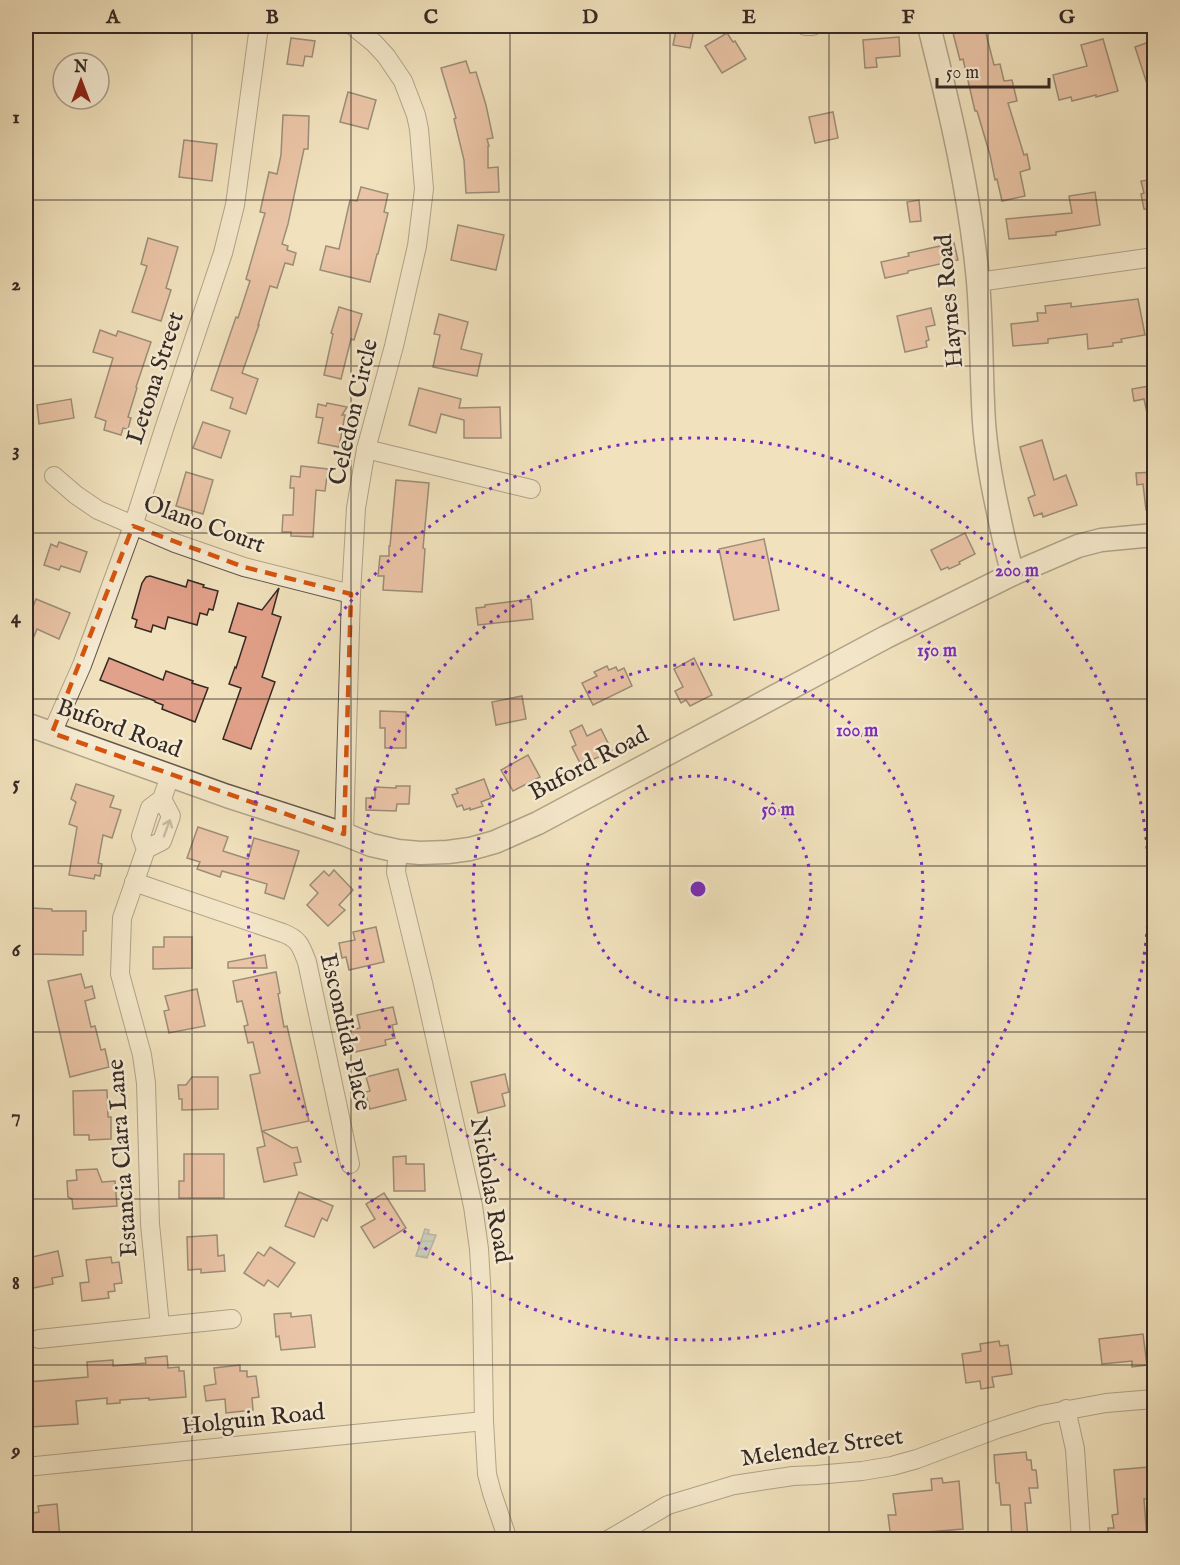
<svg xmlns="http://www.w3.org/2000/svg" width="1180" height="1565" font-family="'IM FELL English',serif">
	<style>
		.water { fill: url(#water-rules); stroke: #768080; stroke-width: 1.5 }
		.building { fill: #e2a18a; stroke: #352924; stroke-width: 1.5 }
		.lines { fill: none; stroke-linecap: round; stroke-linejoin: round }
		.minor-casing { stroke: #64574a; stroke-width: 20 }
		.tertiary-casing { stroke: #64574a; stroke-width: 25 }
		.minor { stroke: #f6ecd4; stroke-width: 18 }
		.tertiary { stroke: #f6ecd4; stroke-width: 22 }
		.oneway { stroke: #968a7c }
		.marked { fill: none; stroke: #d6540e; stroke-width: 4.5; stroke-dasharray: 12 8; stroke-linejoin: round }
		.grid { fill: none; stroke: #352924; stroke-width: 1.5; stroke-opacity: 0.55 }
		.ring { fill: none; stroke: #7b2cbf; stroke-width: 3; stroke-dasharray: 3 6 }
		.labels { text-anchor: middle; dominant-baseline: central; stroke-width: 5; stroke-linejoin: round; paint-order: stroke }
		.street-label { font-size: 24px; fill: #352924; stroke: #f6ecd4 }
		.centre { fill: #7b2cbf; stroke: #f6ecd4; stroke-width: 3 }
		.ring-label { font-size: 18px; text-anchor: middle; font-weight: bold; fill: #7b2cbf; stroke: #f6ecd4; stroke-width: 5; stroke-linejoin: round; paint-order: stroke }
		.neatline { fill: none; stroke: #352924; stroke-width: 2 }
		.grid-label { font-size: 20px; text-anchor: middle; font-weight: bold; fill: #352924 }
	</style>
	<defs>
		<pattern id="water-rules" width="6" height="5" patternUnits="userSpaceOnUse" patternTransform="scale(1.5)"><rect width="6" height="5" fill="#a1babd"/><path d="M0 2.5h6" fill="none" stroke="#849799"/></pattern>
	</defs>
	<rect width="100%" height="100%" fill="#f1e2bd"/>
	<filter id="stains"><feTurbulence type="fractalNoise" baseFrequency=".00333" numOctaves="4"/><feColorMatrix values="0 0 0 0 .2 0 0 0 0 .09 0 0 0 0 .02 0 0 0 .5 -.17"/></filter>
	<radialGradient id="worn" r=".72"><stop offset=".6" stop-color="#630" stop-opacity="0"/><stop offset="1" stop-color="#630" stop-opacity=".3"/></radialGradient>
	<polygon class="water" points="425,1229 429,1230 428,1234 436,1235 427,1258 416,1256"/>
	<g class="building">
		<polygon points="677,26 695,26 690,48 673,45"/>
		<polygon points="984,26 994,65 1000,64 1004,81 1012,80 1017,101 1008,103 1024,155 1027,154 1030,169 1020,172 1025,196 1002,201 997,179 995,180 990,155 977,111 975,111 963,59 960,60 953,33"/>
		<polygon points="727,33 733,42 735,41 746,59 722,73 705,46"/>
		<polygon points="899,37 900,56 876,58 877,67 865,68 863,40"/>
		<polygon points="291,38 315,41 312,57 305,56 303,66 287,64"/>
		<polygon points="1103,39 1118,91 1096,97 1096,95 1072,101 1071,97 1059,100 1053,75 1087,66 1081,45"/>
		<polygon points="1149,42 1155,59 1155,98 1152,99 1135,47"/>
		<polygon points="466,61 470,73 476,72 486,105 493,138 487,139 489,146 488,146 488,168 498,167 499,192 466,193 464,160 454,119 456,118 441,68"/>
		<polygon points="348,92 376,100 368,129 340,122"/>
		<polygon points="833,112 838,138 815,143 809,117"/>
		<polygon points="283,115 309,116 308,149 304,149 288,224 282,244 288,246 287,250 296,253 293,265 285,263 277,288 270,286 258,325 259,325 242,373 258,379 246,414 230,408 233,398 211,390 236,317 238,318 250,281 246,279 265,213 260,212 269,172 277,174 281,155"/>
		<polygon points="184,140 217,144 212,181 179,177"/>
		<polygon points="1155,179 1155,219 1149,219 1147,209 1144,209 1141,194 1144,193 1141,181"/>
		<polygon points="361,187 388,194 384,212 388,213 378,254 377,254 370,282 320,270 326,246 339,249 350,200 357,201"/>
		<polygon points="1095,192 1100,225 1056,232 1056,235 1009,239 1006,219 1072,213 1069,196"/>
		<polygon points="919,200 921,221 910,222 907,202"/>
		<polygon points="458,225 504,235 496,270 451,260"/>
		<polygon points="148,238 178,247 166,288 171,290 161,321 132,312 147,266 141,264"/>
		<polygon points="954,243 958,260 908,271 908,273 885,278 881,262 909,256 908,253"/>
		<polygon points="1138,299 1145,335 1121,339 1122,342 1113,343 1113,346 1088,349 1087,334 1048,339 1048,343 1013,346 1011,324 1038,321 1037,313 1046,313 1045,306 1071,303 1071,307"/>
		<polygon points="339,307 362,314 354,340 351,339 341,379 324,375 333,334 331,333"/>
		<polygon points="931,308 935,325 926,327 929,340 926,341 927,347 905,352 897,316"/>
		<polygon points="439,314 468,322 461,349 482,354 477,376 433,367 440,335 434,334"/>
		<polygon points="100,330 116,336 118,331 151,342 136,387 137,388 128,417 131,418 128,429 123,428 121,435 104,430 106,421 95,417 113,358 93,352"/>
		<polygon points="1155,385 1155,422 1149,422 1144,399 1134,401 1132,389"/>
		<polygon points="419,388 461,399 459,408 500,407 501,438 464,438 464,420 441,414 436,433 409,425"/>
		<polygon points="71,399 74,418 39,424 37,405"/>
		<polygon points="327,403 347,407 342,415 345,415 339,447 318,443 323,418 316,417 318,404 326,406"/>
		<polygon points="203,422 230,431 221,458 193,448"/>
		<polygon points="1042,440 1054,480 1066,475 1077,505 1043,517 1042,513 1034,516 1028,498 1035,495 1020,447"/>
		<polygon points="301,466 328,469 325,491 316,490 313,537 291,536 291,532 282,532 283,515 293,515 294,488 290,488 291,476 300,477"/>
		<polygon points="186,472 213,480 203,514 176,506"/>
		<polygon points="1155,472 1155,510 1146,510 1143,484 1137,485 1136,473"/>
		<polygon points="396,480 429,483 423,548 425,549 422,592 383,590 384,576 378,576 380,556 389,556 389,546 390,546"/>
		<polygon points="965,533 975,554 959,562 960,564 949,569 948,567 941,570 931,550"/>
		<polygon points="764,539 779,610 734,620 719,549"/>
		<polygon points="59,542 87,552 80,572 61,566 59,570 44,565 51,544 57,547"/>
		<polygon points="150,576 186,587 188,580 204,585 203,587 218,591 213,610 209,609 207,615 200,613 197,625 168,617 165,629 153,625 151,632 135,627 137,620 132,618 142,583 146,577"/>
		<polygon points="279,588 272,614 281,617 262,677 275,682 251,749 223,739 241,688 229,684 235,667 236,668 246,637 229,632 238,603 262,610"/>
		<polygon points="36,599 70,613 59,639 37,629 26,656 26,625"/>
		<polygon points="531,599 533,619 478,625 476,608 485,607 485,605"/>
		<polygon points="109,658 163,680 166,671 193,681 192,683 208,688 195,722 162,709 163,705 155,702 155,701 100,680"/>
		<polygon points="694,658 712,695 690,706 686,700 681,703 675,691 683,687 674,669"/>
		<polygon points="607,666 609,670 616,667 618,671 624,668 632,686 593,705 582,683 597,676 594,672"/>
		<polygon points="522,696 526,719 496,725 492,702"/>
		<polygon points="380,711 406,712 406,748 385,748 385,728 380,728"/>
		<polygon points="582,725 587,736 601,729 612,751 581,765 572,747 576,745 570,731"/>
		<polygon points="528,755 540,777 513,791 501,770"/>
		<polygon points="484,779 491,798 481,802 483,806 470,810 470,808 464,810 462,805 457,807 452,795 458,793 456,789"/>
		<polygon points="76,784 114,796 110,807 121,810 112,838 103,835 98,863 102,864 100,876 95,875 94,879 69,875 77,827 69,824 76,802 71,799"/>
		<polygon points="396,786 410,786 409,804 397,804 396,811 366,810 366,798 375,798 375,787 396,788"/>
		<polygon points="198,827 228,837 223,851 248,859 254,838 299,851 284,899 265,893 267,884 222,871 220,877 197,869 200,862 187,858"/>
		<polygon points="334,870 353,890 339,905 345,910 328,926 307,905 318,893 310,885 324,871 329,876"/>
		<polygon points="31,908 52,909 52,911 86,911 86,931 83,931 83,955 31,954"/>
		<polygon points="376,927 384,962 349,970 346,957 342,958 339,943 355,940 353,932"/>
		<polygon points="164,937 192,937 192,968 153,969 153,947 164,947"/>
		<polygon points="265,955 267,968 228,968 228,962"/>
		<polygon points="276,972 280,993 278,994 284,1027 287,1026 309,1121 262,1131 292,1148 297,1147 301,1162 294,1163 297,1175 264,1182 257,1148 265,1146 250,1075 260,1073 253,1042 248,1043 244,1026 248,1025 242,1001 237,1002 233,981"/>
		<polygon points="81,974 85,988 92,986 95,998 85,1001 91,1027 95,1026 101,1050 105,1049 109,1067 70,1077 48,981"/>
		<polygon points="197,989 205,1026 169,1033 164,1011 169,1010 165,996"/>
		<polygon points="393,1007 397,1024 392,1025 395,1038 385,1040 386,1045 355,1052 350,1030 360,1028 357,1015"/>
		<polygon points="398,1069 406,1100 370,1109 365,1092 370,1091 366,1077"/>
		<polygon points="505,1074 509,1092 502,1094 505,1106 478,1113 471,1082"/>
		<polygon points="192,1077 218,1077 218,1109 182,1110 182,1099 179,1099 178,1085 186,1085"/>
		<polygon points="107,1090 108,1117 111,1117 111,1139 89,1140 89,1135 74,1135 73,1091"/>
		<polygon points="184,1154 224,1154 224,1198 179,1198 179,1181 184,1181"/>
		<polygon points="406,1156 406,1164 424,1164 425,1191 394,1191 393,1157"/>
		<polygon points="97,1169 102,1182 115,1181 117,1206 73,1209 72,1199 68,1197 67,1181 77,1180 76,1170"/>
		<polygon points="299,1192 333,1206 327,1221 322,1218 314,1237 285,1226"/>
		<polygon points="384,1193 406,1228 374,1248 361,1227 375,1219 366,1204"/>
		<polygon points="217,1235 218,1256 224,1255 225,1271 201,1273 201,1269 188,1270 187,1237"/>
		<polygon points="270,1247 295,1263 278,1287 268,1280 264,1286 244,1273 258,1252 264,1256"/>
		<polygon points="58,1251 63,1276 52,1278 53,1284 33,1288 28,1258"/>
		<polygon points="111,1257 112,1263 119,1262 122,1283 114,1284 115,1291 108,1292 109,1298 82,1301 80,1283 89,1282 86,1260"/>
		<polygon points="291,1313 291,1317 311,1315 315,1347 281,1350 279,1336 276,1337 274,1314"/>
		<polygon points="1143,1334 1147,1365 1132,1367 1132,1361 1102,1364 1099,1339"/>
		<polygon points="999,1341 1000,1346 1008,1345 1012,1374 992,1377 994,1387 981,1389 980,1381 966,1383 962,1354 981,1351 980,1344"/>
		<polygon points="167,1356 168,1368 179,1367 179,1371 184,1371 186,1397 149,1400 149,1398 120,1400 120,1403 107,1404 107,1398 76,1401 78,1424 30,1427 27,1382 88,1377 87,1362 113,1360 113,1366 146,1363 145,1358"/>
		<polygon points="240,1365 240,1371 247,1371 247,1377 256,1376 259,1397 252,1398 253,1410 226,1413 225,1399 206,1401 204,1386 216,1384 214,1368"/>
		<polygon points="1026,1452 1027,1460 1031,1460 1032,1470 1036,1470 1038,1488 1029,1488 1031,1503 1025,1503 1028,1539 1012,1539 1010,1505 1001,1505 999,1483 996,1483 994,1455"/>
		<polygon points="1149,1467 1152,1498 1144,1499 1147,1539 1109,1539 1108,1528 1114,1528 1112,1515 1118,1514 1114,1470"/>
		<polygon points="942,1478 943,1483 959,1481 963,1529 916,1533 917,1539 891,1539 888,1515 896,1515 893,1494 932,1490 931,1479"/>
		<polygon points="57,1504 60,1539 26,1539 26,1514 39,1512 38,1506"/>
	</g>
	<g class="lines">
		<defs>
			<g id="minor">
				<polyline points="805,26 813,26"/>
				<polyline points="978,282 1154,257"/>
				<polyline points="366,449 531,489"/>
				<polyline points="54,476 76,495 98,510 175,543 244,567 351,594"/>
				<polyline points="52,733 82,665 133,526 165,426 223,253 235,205 259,26"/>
				<polyline points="344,834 351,594 356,508 366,449 394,346 417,246 424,189 419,129 416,115 403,81 386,56 374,43 353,26"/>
				<polyline points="146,849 162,841 171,816 162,799"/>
				<polyline points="398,851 396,872 423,983 473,1206 479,1249 482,1299 484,1421 487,1474 492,1493 508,1540"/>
				<path d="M134,882L283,933C299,939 301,946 307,962L350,1164"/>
				<polyline points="160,1326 150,1224 146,1083 142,1055 120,974 122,918 146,849 141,836 150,808 162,799 170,776"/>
				<polyline points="39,1339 232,1319"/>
				<polyline points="1066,1409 1075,1449 1081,1540"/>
				<polyline points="26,1467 484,1421"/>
				<polyline points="608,1540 668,1505 734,1485 793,1476 816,1475 862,1471 892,1466 917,1459 997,1429 1041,1415 1106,1403 1154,1399"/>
			</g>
			<g id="tertiary">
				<path d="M929,26C950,110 970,194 978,281C982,328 981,375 984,422C986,451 991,479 997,507C1002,530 1006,552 1013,574"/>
				<polyline points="26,724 227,796 344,834 371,845 398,851 420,853 448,852 470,849 495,842 538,823 886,637 1013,574 1078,546 1101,540 1154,535"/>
			</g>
		</defs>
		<use href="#minor" class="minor-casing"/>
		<use href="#tertiary" class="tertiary-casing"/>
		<use href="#minor" class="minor"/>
		<use href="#tertiary" class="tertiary"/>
	</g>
	<defs><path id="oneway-shaft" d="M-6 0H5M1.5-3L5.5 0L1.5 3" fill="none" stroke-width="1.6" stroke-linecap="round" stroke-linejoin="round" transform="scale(1.5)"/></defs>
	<use class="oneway" href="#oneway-shaft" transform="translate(167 828) rotate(-70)"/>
	<path d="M0 0H1180V1565H0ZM133,526L244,567L351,594L344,834L52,733Z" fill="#f1e2bd" fill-opacity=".55" fill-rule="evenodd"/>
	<path class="marked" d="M133,526L244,567L351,594L344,834L52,733Z"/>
	<path class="grid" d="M192,26V1540M351,26V1540M510,26V1540M670,26V1540M829,26V1540M988,26V1540M26,200H1154M26,366H1154M26,533H1154M26,699H1154M26,866H1154M26,1032H1154M26,1199H1154M26,1365H1154"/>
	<g class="ring">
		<circle cx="698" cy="889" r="113"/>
		<circle cx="698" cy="889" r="225"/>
		<circle cx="698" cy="889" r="338"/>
		<circle cx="698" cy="889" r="451"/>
	</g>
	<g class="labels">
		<g class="street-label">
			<text transform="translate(950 301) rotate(-95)">Haynes Road</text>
			<text transform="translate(156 378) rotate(-72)">Letona Street</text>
			<text transform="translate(354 412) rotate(-77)">Celedon Circle</text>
			<text transform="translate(204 525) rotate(20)">Olano Court</text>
			<text transform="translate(119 729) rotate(20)">Buford Road</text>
			<text transform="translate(589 764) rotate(-28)">Buford Road</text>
			<text transform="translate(345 1032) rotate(77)">Escondida Place</text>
			<text transform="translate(123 1158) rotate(-94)">Estancia Clara Lane</text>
			<text transform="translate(490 1190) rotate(80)">Nicholas Road</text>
			<text transform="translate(253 1420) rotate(-6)">Holguin Road</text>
			<text transform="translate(822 1448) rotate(-8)">Melendez Street</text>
		</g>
	</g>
	<circle cx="698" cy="889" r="9" class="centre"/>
	<g class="ring-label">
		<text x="1017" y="576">200 m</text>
		<text x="937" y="656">150 m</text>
		<text x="857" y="736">100 m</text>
		<text x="778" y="815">50 m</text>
	</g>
	<rect width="1180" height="1565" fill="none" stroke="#f1e2bd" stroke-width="66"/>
	<g transform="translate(81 81)"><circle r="28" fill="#f6ecd4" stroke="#a99e8e" stroke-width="1.5"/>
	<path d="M0-4.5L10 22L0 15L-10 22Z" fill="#8f2418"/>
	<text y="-9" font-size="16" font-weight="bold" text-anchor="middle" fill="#352924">N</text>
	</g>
	<path d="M937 78v9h112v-9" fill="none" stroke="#352924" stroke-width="3"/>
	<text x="946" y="78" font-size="18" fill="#352924" stroke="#f6ecd4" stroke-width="4.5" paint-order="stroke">50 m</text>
	<rect x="33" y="33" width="1114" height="1499" class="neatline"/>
	<g class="grid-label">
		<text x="113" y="23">A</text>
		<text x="272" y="23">B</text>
		<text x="431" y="23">C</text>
		<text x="590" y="23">D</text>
		<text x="749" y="23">E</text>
		<text x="908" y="23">F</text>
		<text x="1067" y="23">G</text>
		<text x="16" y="123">1</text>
		<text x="16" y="290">2</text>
		<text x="16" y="456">3</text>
		<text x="16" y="623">4</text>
		<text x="16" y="789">5</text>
		<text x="16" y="956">6</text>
		<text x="16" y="1122">7</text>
		<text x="16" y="1289">8</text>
		<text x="16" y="1456">9</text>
	</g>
	<rect width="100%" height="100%" filter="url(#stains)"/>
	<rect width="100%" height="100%" fill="url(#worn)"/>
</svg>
